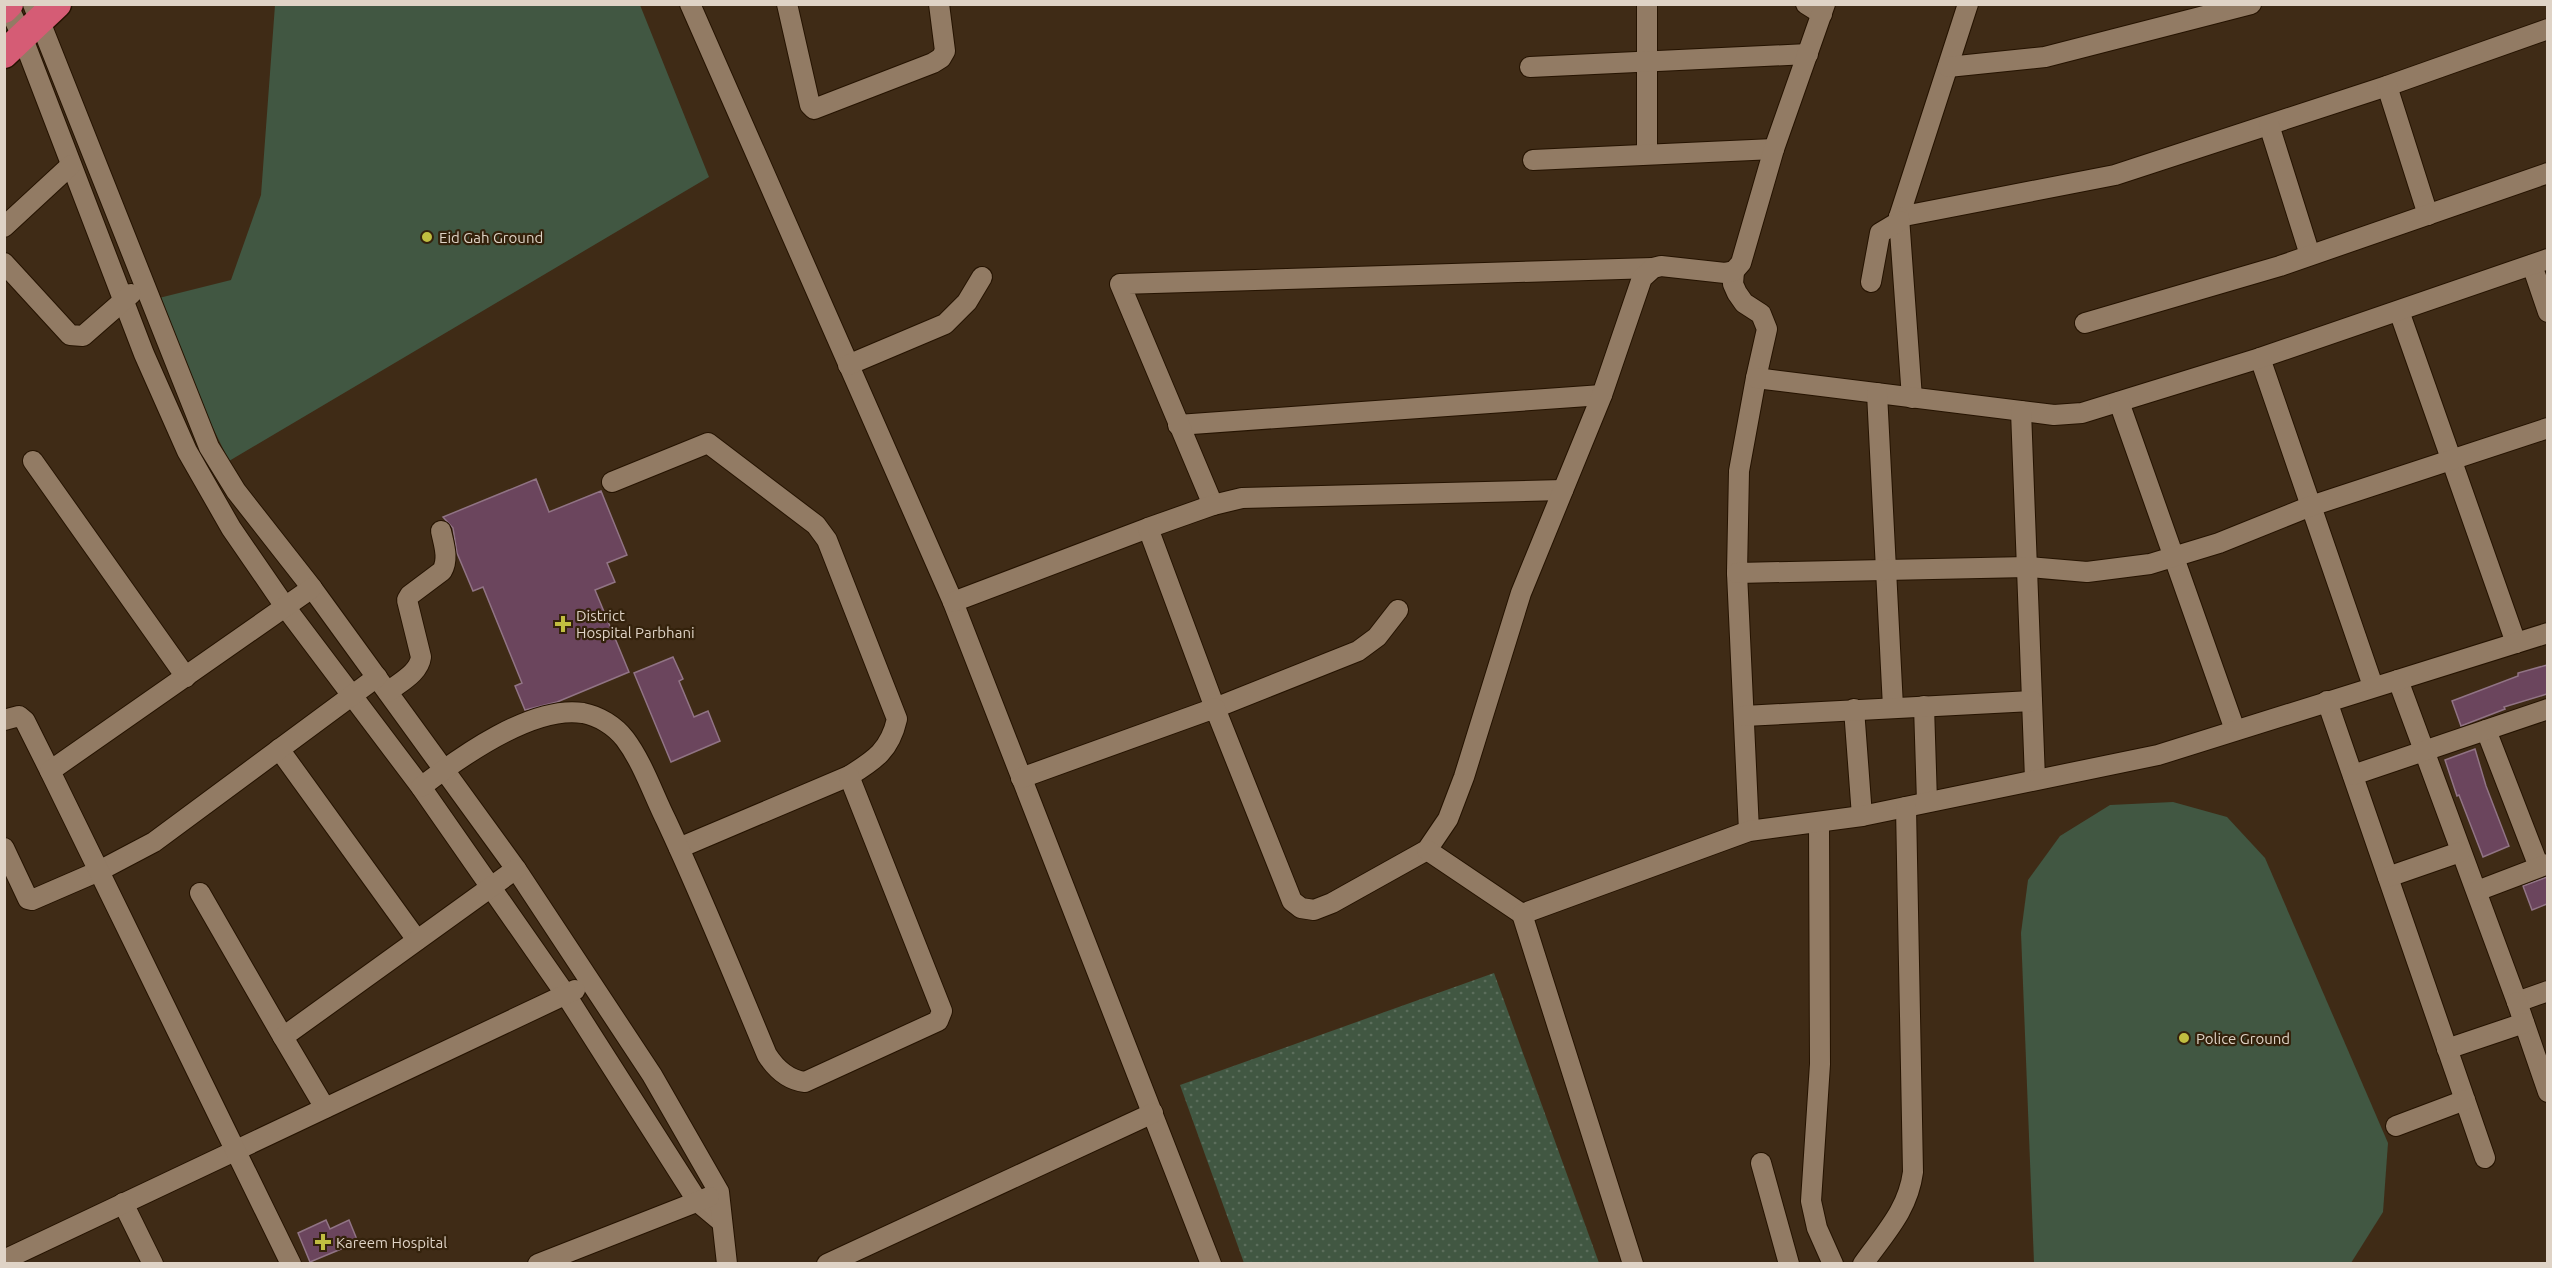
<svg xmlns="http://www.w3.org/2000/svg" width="2552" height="1268" font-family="Ubuntu,sans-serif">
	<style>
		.park { fill: url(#park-dots) }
		.pitch { fill: #415742 }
		.building { fill: #6b455d; stroke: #917485; stroke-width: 1.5 }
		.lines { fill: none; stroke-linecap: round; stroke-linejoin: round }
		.minor-casing { stroke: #251301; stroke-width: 22 }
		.highway-casing { stroke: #251301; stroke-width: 31 }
		.minor { stroke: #927b64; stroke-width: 20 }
		.highway { stroke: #d55c75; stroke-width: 28 }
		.poi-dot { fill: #c1be40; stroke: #34220c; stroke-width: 2 }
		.labels { text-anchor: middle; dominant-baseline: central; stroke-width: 4.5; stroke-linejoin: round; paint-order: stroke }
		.poi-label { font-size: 15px; fill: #dfd3c6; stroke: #34220c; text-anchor: start }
	</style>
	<defs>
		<pattern id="park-dots" width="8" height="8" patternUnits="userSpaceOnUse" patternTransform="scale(1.5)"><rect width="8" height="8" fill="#415742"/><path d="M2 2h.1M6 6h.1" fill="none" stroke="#5c6e5c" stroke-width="1.8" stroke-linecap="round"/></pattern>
	</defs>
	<rect width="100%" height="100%" fill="#3f2b16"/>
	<polygon class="park" points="1494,973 1599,1263 1244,1263 1180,1085"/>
	<g class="pitch">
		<polygon points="275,5 640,5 709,177 229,461 151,300 231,280 261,195"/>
		<polygon points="2173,802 2227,817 2265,858 2388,1143 2383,1212 2351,1263 2034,1263 2021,933 2028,880 2060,836 2110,805"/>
	</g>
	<g class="building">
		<polygon points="536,479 549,512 601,491 627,555 607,563 615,582 595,590 629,672 557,702 525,710 515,686 522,683 483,587 473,591 457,553 453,528 443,517"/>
		<polygon points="673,657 683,679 679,681 694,717 708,711 720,741 671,762 634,673"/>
		<polygon points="2547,665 2547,694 2504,707 2505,709 2461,726 2452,701 2518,676 2518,673"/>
		<polygon points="2475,749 2486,786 2509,846 2483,857 2459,795 2457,796 2445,760"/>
		<polygon points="2547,877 2547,904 2532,910 2523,886"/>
		<polygon points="326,1220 330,1229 349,1220 358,1242 310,1262 298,1233"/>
	</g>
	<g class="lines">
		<defs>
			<g id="minor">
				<polyline points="7,4 22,36 144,354 187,451 231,528 286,608 421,787 566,995 698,1202 722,1222"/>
				<polyline points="33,4 209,447 236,491 312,588 516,869 652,1075 719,1192 727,1264"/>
				<polyline points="690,4 953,602 1211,1264"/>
				<polyline points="787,4 810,105 814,109 933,63 941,58 945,51 939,4"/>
				<polyline points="1647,4 1647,154"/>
				<polyline points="1806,4 1822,14"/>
				<polyline points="1968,4 1899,217 2115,175 2387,86 2548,29"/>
				<polyline points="1530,67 1808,54"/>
				<polyline points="1948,67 2045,57 2251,4"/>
				<polyline points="2387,86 2428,215"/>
				<polyline points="2269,125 2310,255"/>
				<polyline points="1533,160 1774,149"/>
				<polyline points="1899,217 1912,398"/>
				<polyline points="4,227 71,165"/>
				<polyline points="4,263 70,335 83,336 131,294"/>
				<polyline points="2532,265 2548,312"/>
				<polyline points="1734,271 1733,284 1737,293 1744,303 1761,314 1767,329 1756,378 1739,471 1737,573 1749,831"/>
				<polyline points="1871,282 1880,233 1900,221"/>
				<polyline points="2399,311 2516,643"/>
				<polyline points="2085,323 2280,266 2548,173"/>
				<polyline points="2260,358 2373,686"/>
				<polyline points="848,365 945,324 967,302 982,277"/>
				<polyline points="1756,378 2054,415 2082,413 2260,358 2548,259"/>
				<polyline points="1877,393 1893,707"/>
				<polyline points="2119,402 2235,730"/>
				<polyline points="2021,411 2035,779"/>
				<polyline points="1178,425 1602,395"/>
				<polyline points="33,461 186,677"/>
				<path d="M612,482L708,443L816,525L827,540L897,719C890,750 875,760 849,776L679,848"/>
				<polyline points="1213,505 1120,284 1653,268"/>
				<polyline points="1737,573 2028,567 2087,572 2150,564 2219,543 2311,506 2548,428"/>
				<polyline points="953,602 1148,528"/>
				<polyline points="1398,610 1377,637 1358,651 1215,708 1148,528 1213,505 1242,498 1563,490"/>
				<polyline points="2398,680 2517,1002 2548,991"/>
				<path d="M388,692C400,682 419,673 421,657L407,600L410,595L442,571C449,559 444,545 441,531"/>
				<polyline points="2327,701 2485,1158"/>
				<polyline points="1924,706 1927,802"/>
				<polyline points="1854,709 1862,816"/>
				<polyline points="1744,716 2032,701"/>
				<polyline points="4,720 19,716 25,721 50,771"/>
				<polyline points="2486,730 2539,867"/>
				<polyline points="279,749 417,940"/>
				<polyline points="2353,775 2548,709"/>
				<polyline points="1021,778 1215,708 1292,901 1301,908 1314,910 1332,903 1427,850 1448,819 1464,777 1521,593 1602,395 1642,278 1653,268 1661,266 1725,273 1734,271 1741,263 1774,149 1825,4"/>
				<path d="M421,787C460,757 532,705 583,713C599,716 615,726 625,739C643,763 653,794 666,820C702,897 734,976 767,1055C776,1069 788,1080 805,1082L938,1021L942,1011L849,776"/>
				<polyline points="1819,823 1820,1064 1811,1201 1817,1228 1833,1264"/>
				<polyline points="4,848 28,899 32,900 99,871 154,842 377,677"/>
				<polyline points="1427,850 1522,914 1749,831 1862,816 2158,755 2548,633"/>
				<polyline points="2388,877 2460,852"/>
				<polyline points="2477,891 2548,864"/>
				<polyline points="200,893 283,1037"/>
				<polyline points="1522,914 1633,1264"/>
				<polyline points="2517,1002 2548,1092"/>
				<polyline points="2447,1049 2524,1023"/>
				<polyline points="325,1108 283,1037 516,869"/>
				<polyline points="2396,1126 2465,1100"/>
				<polyline points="1761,1163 1789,1264"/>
				<polyline points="123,1203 153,1264"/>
				<polyline points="4,1260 575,990"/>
				<polyline points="291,1264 50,771 312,588"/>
				<polyline points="538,1264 709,1197"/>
				<polyline points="827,1264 1153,1113"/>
				<path d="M1863,1264C1885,1233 1908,1210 1913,1172L1906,807"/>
			</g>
			<g id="highway">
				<polyline points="4,9 9,4"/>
				<polyline points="4,54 57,4"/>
			</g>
		</defs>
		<use href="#minor" class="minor-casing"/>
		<use href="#highway" class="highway-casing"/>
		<use href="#minor" class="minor"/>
		<use href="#highway" class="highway"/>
	</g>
	<g class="poi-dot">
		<circle cx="427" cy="237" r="6"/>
		<path d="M560 615h6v6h6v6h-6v6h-6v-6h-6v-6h6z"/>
		<circle cx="2184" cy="1038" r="6"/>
		<path d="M320 1233h6v6h6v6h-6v6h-6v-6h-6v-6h6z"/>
	</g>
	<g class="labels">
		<g class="poi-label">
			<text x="439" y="237">Eid Gah Ground</text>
			<text x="576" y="615">District<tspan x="576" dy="17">Hospital Parbhani</tspan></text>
			<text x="2196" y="1038">Police Ground</text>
			<text x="336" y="1242">Kareem Hospital</text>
		</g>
	</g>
	<rect width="2552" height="1268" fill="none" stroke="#dfd3c6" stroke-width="12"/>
</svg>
